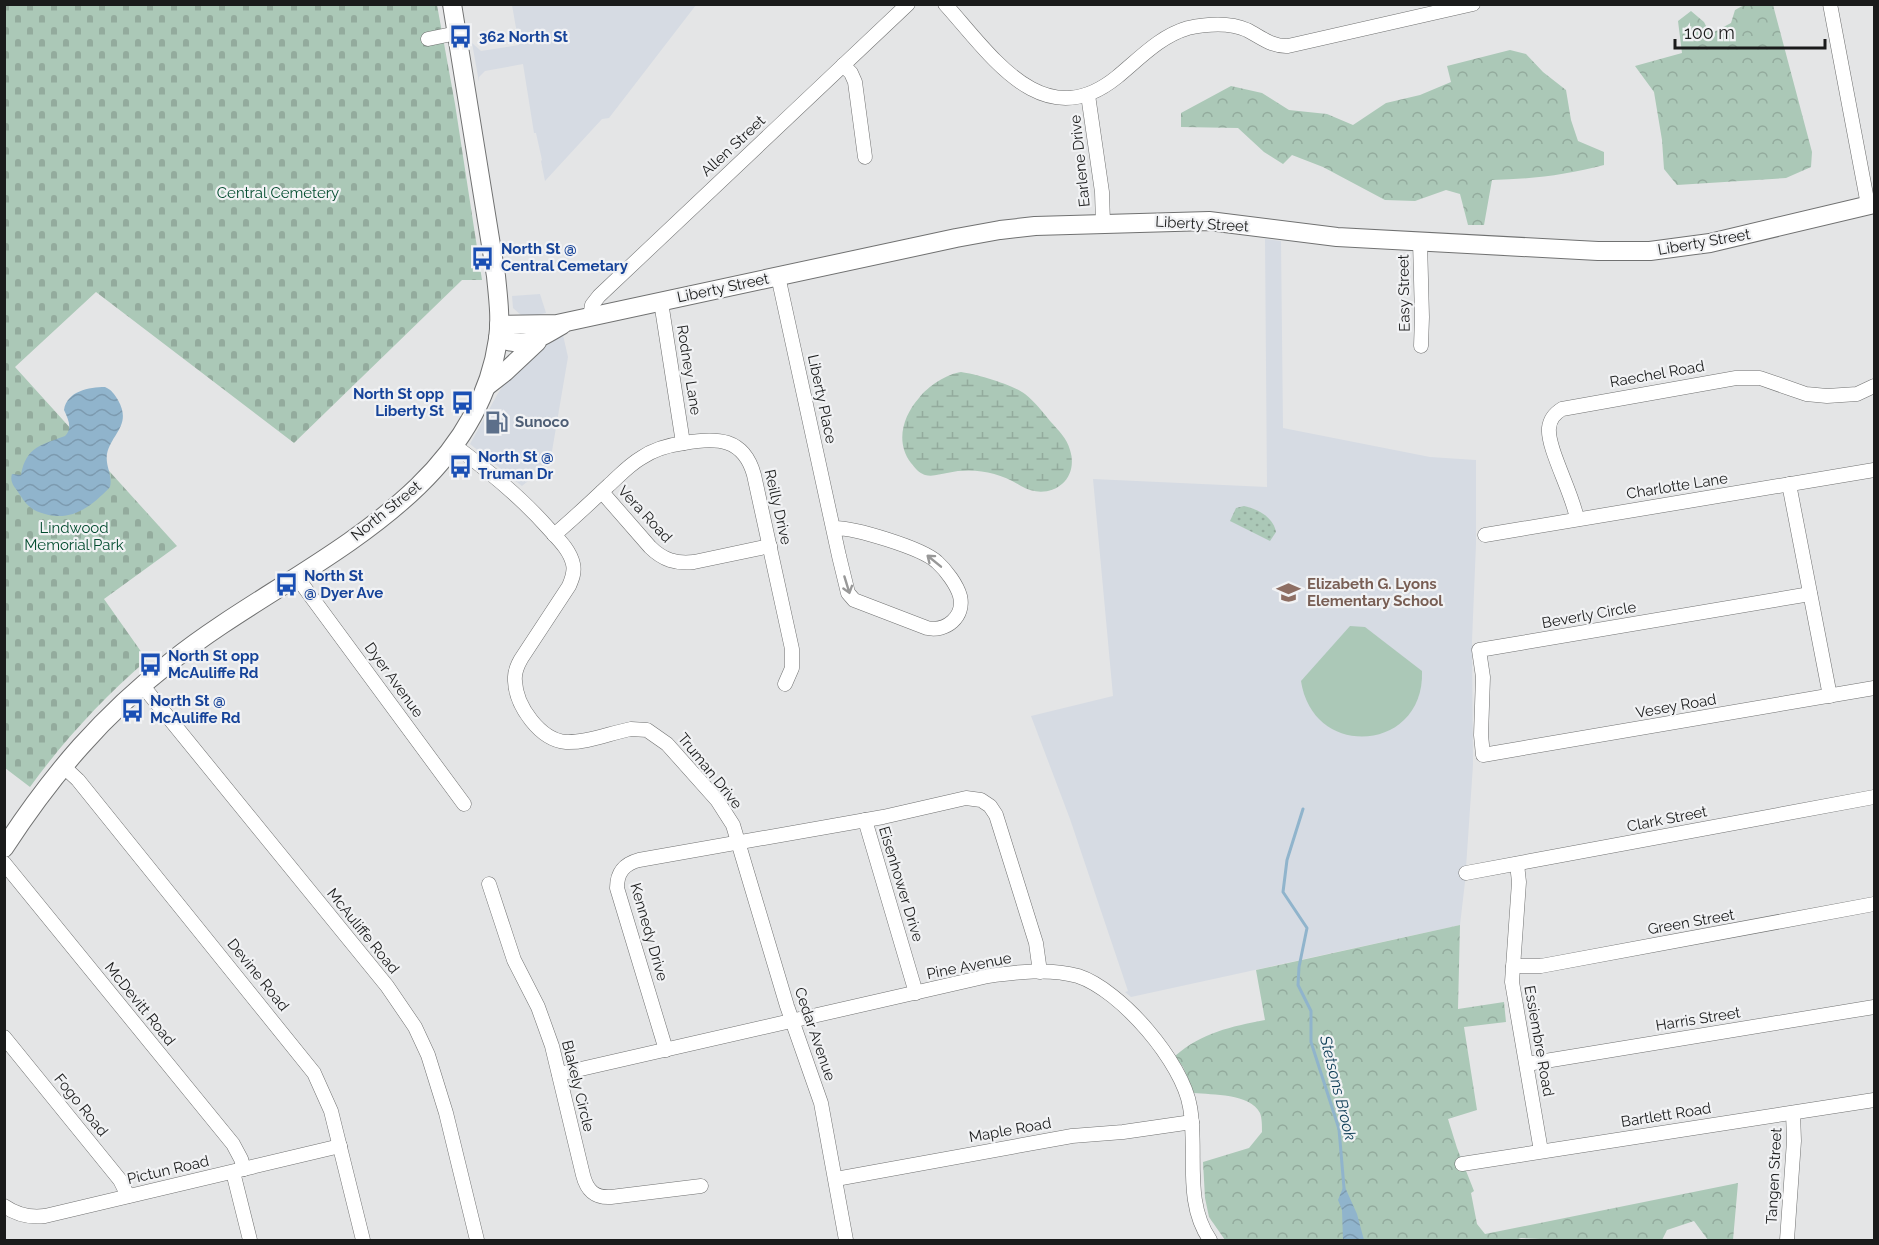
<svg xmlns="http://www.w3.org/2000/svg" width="1879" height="1245" font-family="Raleway,sans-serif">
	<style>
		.built { fill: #d6dbe3 }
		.grass { fill: #abc8b7 }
		.forest { fill: url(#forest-crowns) }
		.wetland { fill: url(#wetland-marsh) }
		.cemetery { fill: url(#cemetery-stones) }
		.park { fill: url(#park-dots) }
		.water { fill: url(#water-waves) }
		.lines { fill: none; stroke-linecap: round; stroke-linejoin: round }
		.stream { stroke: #90b4cc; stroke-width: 3 }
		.minor-casing { stroke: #707171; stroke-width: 15 }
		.major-casing { stroke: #707171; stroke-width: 20 }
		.minor { stroke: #fff; stroke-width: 14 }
		.major { stroke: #fff; stroke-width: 18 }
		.oneway { stroke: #989898 }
		.labels { text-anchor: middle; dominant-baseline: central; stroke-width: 4.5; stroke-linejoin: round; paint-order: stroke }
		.transit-label { font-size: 15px; font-weight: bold; fill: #164399; stroke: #f1f2f4; text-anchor: start }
		.street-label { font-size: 15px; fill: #1a1b1b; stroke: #f1f2f4 }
		.park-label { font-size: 15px; fill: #034c2f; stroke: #f1f2f4 }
		.service-label { font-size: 15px; font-weight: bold; fill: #4e5e75; stroke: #f1f2f4; text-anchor: start }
		.education-label { font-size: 15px; font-weight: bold; fill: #785e54; stroke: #f1f2f4; text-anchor: start }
		.water-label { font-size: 16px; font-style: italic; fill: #0e3d57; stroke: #f1f2f4 }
	</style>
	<defs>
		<pattern id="forest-crowns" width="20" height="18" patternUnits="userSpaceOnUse" patternTransform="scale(1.5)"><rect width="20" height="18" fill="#abc8b7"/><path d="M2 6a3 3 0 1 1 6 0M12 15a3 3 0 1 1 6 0" fill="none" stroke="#93ab9d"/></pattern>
		<pattern id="wetland-marsh" width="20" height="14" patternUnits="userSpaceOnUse" patternTransform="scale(1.5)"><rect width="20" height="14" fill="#abc8b7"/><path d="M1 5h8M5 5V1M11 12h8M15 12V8" fill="none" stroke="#93ab9d"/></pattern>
		<pattern id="cemetery-stones" width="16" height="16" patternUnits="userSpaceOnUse" patternTransform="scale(1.5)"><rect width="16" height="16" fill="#abc8b7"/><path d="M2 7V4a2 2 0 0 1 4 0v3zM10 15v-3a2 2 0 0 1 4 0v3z" fill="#93ab9d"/></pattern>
		<pattern id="park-dots" width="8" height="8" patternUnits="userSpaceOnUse" patternTransform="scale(1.5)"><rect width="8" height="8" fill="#abc8b7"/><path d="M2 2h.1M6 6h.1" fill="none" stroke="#93ab9d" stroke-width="1.8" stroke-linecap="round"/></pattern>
		<pattern id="water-waves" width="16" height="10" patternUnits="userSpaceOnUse" patternTransform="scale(1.5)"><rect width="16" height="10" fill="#90b4cc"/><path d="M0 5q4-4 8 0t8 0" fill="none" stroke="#7c9aaf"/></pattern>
	</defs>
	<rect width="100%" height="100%" fill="#e4e5e6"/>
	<g class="built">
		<polygon points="512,5 512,4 696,5 609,118 602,119 545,181 541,161 542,160 536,133 534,133 523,64 485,71 479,77 479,82 472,43 481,51 519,45"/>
		<polygon points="1265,239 1281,241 1283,428 1430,457 1476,460 1476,544 1472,641 1473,765 1465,882 1460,925 1131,997 1125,992 1128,991 1070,819 1031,716 1113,696 1093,479 1267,487"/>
		<polygon points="540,294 546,313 526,317 521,315 513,308 512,296"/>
		<polygon points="563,335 568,357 550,463 522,486 470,444 497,395 510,375 546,344"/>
	</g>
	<path class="grass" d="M1350,626L1365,627L1422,671C1425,752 1313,761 1301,681Z"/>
	<g class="forest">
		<polygon points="1746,4 1773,5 1812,152 1811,167 1786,178 1677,185 1664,169 1662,140 1654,92 1635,66 1682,53 1678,21 1691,11 1704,22 1710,34 1731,23 1735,10"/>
		<path d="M1510,50L1526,54L1543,72L1566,90L1571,120L1578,141L1604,152V165C1567,175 1531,179 1492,180L1484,225H1468L1460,194L1446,190L1415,201L1385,200L1323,167L1292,155L1283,164L1264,152L1238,128L1181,127V113L1231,86L1262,93L1289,110L1327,114L1353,125L1386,103L1420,95L1451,82L1447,66Z"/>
		<path d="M1460,925L1458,1009L1504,1002L1506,1022L1464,1027L1477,1110L1448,1119L1457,1148L1474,1191L1471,1193L1477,1224L1485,1234L1738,1183L1733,1240H1708L1694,1221L1667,1230L1662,1240H1563L1521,1238L1515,1240H1225L1209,1217L1205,1198L1203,1162L1249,1148L1262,1132C1262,1126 1262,1118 1260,1113C1250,1093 1212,1095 1194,1093L1183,1067L1175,1056C1203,1032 1230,1027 1265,1020L1256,970Z"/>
	</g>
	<path class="wetland" d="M961,372C976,374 1014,385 1025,394C1035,402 1042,411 1050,421C1058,430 1067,438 1070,450C1080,482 1048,502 1021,486C999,472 973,467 947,473C940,474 933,477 925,475C919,473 915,468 911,463C895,442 903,416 919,398C928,386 947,374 961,372Z"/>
	<path class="cemetery" d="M5,5H437L455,104L482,280H462L294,443L96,292L15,367L177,546L104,599L147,660C103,698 65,739 30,787L5,768Z"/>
	<path class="park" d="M1244,506C1258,509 1273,517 1276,532L1270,541L1230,521L1236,508Z"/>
	<g class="water">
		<path d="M105,387C112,390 114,394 118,400C132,425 112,433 107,454C105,466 113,476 110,487C92,506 72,522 45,514C33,511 27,506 20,495C16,488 9,483 12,474L21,475C26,446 42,445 65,436C73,428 68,419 64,410C67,391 89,387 105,387Z"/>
		<polygon points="1344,1185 1357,1214 1364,1240 1343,1240 1342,1210 1338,1200"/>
	</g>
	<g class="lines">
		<polyline class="stream" points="1303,809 1287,860 1283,892 1307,928 1299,967 1298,985 1311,1011 1311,1042 1339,1129 1344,1188"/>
		<defs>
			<g id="minor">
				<path d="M945,4C991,55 1043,137 1117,77C1139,59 1160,36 1188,28C1207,24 1229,22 1247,30C1261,37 1272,47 1288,46L1473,4"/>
				<polyline points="1830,4 1868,205"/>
				<polyline points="428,39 457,33"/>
				<polyline points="843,65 851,73 855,82 865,157"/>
				<polyline points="1088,95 1102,192 1103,223"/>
				<polyline points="1420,241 1422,317 1421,346"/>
				<path d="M778,276L839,556L848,593L854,600L927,628C946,632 965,617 960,596C957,585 946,570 937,562C922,548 853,527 833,528"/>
				<polyline points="661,302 683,443"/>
				<polyline points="590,317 592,305 599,296 908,4"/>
				<path d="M455,446C489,471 521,497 549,529C558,539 570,550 573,564C575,572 572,579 569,586L521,659C517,666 514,673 515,681C516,706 540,740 566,742C587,743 610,733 631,729L647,730L667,744L717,800L733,825L787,1006L821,1103L846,1240"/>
				<polyline points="1789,484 1830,696"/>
				<path d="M602,492L650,547C663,560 676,564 694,562L770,546"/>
				<path d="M1577,519C1573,494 1547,448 1549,428C1550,419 1554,414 1562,409L1736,378H1760L1806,394L1827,396L1857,394L1874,386"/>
				<path d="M554,535C573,519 591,502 609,485C619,476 629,465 641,458C654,449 669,445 684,443C717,437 744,438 754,475L792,649V668L785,684"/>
				<polyline points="1485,535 1874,470"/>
				<polyline points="296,576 464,804"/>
				<polyline points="1810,594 1479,650 1483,677 1481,735 1483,755 1874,688"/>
				<polyline points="142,685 387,986 415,1027 428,1055 446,1113 477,1240"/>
				<polyline points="63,766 78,780 314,1073 331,1111 363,1240"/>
				<polyline points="865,820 916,993"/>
				<polyline points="4,863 233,1144 241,1159 244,1169"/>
				<polyline points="1517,864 1519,882 1512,982 1541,1151"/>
				<polyline points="1466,873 1874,797"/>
				<path d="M489,884L514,960L538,1007L552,1046L583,1175C587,1191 595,1198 611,1197L701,1186"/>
				<polyline points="1513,966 1541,966 1874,904"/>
				<polyline points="4,1037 120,1180 128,1196"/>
				<path d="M666,1050L617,888C617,872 624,864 639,860L883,817L966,798L981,800L990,806L996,815L1036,943L1040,972"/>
				<polyline points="1527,1064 1874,1007"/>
				<path d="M559,1074L988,976C1016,972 1050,968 1078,976C1121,990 1183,1063 1190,1107C1198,1151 1183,1201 1210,1240"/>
				<polyline points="1462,1164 1874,1100"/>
				<polyline points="233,1172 250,1240"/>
				<polyline points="836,1179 1072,1136 1123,1132 1192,1122"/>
				<path d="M4,1206C17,1215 30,1218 45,1216L340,1146"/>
				<polyline points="1787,1240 1794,1141 1793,1113"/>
			</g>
			<g id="major">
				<polyline points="499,325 557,324 956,238 1000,230 1035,226 1209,221 1337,237 1598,251 1650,251 1710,243 1874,204"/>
				<path d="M498,338C528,349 537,339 562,325"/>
				<polyline points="487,386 505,372 537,342"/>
				<path d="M4,848C53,773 103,715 173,660C288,568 475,504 498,339C501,318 498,297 496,276L452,4"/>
			</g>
		</defs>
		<use href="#minor" class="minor-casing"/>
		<use href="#major" class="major-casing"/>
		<use href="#minor" class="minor"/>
		<use href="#major" class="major"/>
	</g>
	<defs><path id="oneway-shaft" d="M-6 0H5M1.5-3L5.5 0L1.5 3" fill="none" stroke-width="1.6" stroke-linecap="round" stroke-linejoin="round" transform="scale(1.5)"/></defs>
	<g class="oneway">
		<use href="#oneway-shaft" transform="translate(934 561) rotate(-141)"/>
		<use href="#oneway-shaft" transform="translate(847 585) rotate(73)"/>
	</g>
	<defs>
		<symbol id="bus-bare" viewBox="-9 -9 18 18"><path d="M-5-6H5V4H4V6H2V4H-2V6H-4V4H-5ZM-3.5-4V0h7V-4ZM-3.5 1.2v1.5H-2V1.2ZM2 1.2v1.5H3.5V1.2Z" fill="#1a4fb4" stroke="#f1f2f4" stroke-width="2.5" paint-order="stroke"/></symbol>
		<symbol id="fuel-bare" viewBox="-9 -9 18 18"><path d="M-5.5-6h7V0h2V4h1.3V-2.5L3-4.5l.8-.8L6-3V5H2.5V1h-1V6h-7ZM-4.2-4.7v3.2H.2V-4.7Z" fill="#5c6f8a" stroke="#f1f2f4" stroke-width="2.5" paint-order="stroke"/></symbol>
		<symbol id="school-bare" viewBox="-9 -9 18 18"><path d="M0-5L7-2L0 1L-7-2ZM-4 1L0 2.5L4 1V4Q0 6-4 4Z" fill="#8d6e63" stroke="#f1f2f4" stroke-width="2.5" paint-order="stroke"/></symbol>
	</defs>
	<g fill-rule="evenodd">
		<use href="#bus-bare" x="444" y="20" width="33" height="33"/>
		<use href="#bus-bare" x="466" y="242" width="33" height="33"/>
		<use href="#bus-bare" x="446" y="386" width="33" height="33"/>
		<use href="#fuel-bare" x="480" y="406" width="33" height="33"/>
		<use href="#bus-bare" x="444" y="450" width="33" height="33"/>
		<use href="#bus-bare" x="270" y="568" width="33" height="33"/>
		<use href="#school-bare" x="1272" y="576" width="33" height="33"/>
		<use href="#bus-bare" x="134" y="648" width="33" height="33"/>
		<use href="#bus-bare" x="116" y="694" width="33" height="33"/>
	</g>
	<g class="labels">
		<g class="transit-label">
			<text x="479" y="37">362 North St</text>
			<text x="501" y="249">North St @<tspan x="501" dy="17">Central Cemetary</tspan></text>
			<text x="444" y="394" text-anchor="end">North St opp<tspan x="444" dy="17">Liberty St</tspan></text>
			<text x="478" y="457">North St @<tspan x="478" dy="17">Truman Dr</tspan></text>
			<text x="304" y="576">North St<tspan x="304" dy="17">@ Dyer Ave</tspan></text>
			<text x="168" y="656">North St opp<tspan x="168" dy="17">McAuliffe Rd</tspan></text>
			<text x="150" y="701">North St @<tspan x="150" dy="17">McAuliffe Rd</tspan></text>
		</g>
		<g class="street-label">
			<text transform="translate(733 146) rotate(-43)">Allen Street</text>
			<text transform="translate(1080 161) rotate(-96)">Earlene Drive</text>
			<text transform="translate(1202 224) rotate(3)">Liberty Street</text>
			<text transform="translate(1704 242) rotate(-10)">Liberty Street</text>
			<text transform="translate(723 288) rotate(-12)">Liberty Street</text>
			<text transform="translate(1404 293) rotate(-91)">Easy Street</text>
			<text transform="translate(689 370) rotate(81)">Rodney Lane</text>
			<text transform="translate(1657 374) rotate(-10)">Raechel Road</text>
			<text transform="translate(822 399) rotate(78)">Liberty Place</text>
			<text transform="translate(1677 486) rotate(-9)">Charlotte Lane</text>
			<text transform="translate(778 507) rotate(77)">Reilly Drive</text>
			<text transform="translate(386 511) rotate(-39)">North Street</text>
			<text transform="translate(645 514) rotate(47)">Vera Road</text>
			<text transform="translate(1589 615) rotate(-10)">Beverly Circle</text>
			<text transform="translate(394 680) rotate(54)">Dyer Avenue</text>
			<text transform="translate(1676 706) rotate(-10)">Vesey Road</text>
			<text transform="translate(710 771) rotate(51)">Truman Drive</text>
			<text transform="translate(1667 819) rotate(-11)">Clark Street</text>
			<text transform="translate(901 884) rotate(73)">Eisenhower Drive</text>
			<text transform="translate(1691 922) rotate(-10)">Green Street</text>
			<text transform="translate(363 931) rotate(51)">McAuliffe Road</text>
			<text transform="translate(649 932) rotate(74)">Kennedy Drive</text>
			<text transform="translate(969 966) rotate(-11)">Pine Avenue</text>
			<text transform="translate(258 975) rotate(51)">Devine Road</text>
			<text transform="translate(140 1004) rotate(51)">McDevitt Road</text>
			<text transform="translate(1698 1019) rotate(-9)">Harris Street</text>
			<text transform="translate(815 1034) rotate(71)">Cedar Avenue</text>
			<text transform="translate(1539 1041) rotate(80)">Essiembre Road</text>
			<text transform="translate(578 1086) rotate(76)">Blakely Circle</text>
			<text transform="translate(81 1105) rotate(51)">Fogo Road</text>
			<text transform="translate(1666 1115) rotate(-9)">Bartlett Road</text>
			<text transform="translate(1010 1130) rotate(-10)">Maple Road</text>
			<text transform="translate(168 1170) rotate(-13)">Pictun Road</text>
			<text transform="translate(1774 1176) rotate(-87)">Tangen Street</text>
		</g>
		<g class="park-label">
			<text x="278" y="193">Central Cemetery</text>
			<text x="74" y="528">Lindwood<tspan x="74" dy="17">Memorial Park</tspan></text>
		</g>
		<g class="service-label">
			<text x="515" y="422">Sunoco</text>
		</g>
		<g class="education-label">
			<text x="1307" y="584">Elizabeth G. Lyons<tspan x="1307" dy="17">Elementary School</tspan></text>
		</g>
		<g class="water-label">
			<text transform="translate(1338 1088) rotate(76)">Stetsons Brook</text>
		</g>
	</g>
	<rect width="1879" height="1245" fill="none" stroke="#1a1b1b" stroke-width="12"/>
	<path d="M1675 39v9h150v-9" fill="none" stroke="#1a1b1b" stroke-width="3"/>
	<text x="1684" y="39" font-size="18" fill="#1a1b1b" stroke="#f1f2f4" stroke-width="4.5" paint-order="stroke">100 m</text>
</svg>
